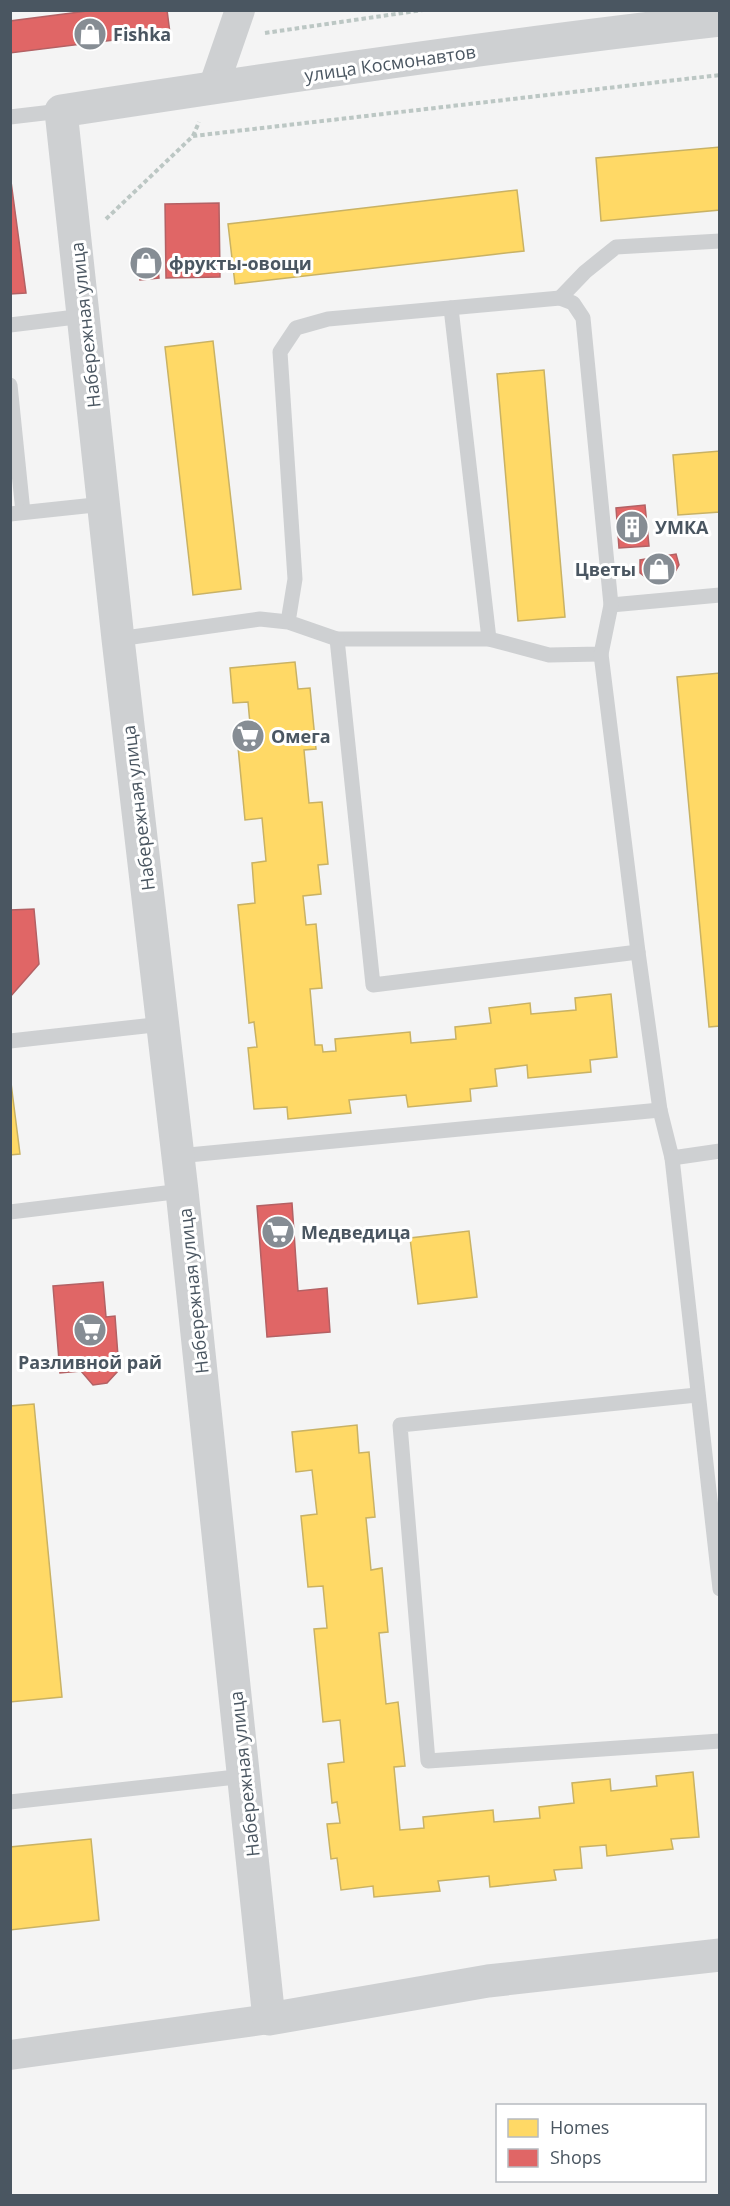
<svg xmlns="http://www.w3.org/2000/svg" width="730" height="2206" font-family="'Open Sans',sans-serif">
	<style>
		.homes { fill: #ffd966; stroke: #c9b264; stroke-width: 1.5 }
		.shops { fill: #e06666; stroke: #b36164; stroke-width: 1.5 }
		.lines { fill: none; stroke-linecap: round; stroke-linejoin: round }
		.path { stroke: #bcc7c4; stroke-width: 4; stroke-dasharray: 4.5 3; stroke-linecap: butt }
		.service { stroke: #ced0d2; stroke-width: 15 }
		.minor { stroke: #ced0d2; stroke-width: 30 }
		.tertiary { stroke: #ced0d2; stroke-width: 33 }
		.labels { text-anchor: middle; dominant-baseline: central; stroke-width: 6; stroke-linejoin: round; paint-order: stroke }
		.poi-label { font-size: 18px; font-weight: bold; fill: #4a5661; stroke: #fff; text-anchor: start }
		.street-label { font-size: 18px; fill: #4a5661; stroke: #fff }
	</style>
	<rect width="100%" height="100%" fill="#f4f4f4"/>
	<g class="homes">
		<polygon points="720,147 720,210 601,221 596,158"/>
		<polygon points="517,190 524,251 235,284 228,224"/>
		<polygon points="213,341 241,589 193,595 165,347"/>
		<polygon points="544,370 565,617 518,621 497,374"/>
		<polygon points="720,451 720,512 678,515 673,455"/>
		<polygon points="295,662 298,689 310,688 316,749 304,750 309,803 322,802 328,864 318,865 321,894 303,896 306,925 316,924 322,988 310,989 315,1045 322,1045 323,1052 336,1051 335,1039 410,1032 411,1043 456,1039 455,1027 491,1023 489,1008 530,1003 531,1014 576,1010 575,998 611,994 617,1057 590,1060 591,1072 528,1078 527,1065 495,1069 497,1086 470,1089 471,1101 408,1107 406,1095 349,1100 351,1113 288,1119 287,1107 254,1109 248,1048 257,1047 254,1022 249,1023 238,905 255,903 252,863 266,861 262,818 245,820 238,747 252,746 248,702 233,703 230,668"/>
		<polygon points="720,673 720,1026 709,1027 677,677"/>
		<polygon points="10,1075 20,1154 10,1155"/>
		<polygon points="469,1231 477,1297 418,1304 410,1238"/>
		<polygon points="34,1404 62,1697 10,1702 10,1406"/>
		<polygon points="357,1425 359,1453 369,1452 375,1517 366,1518 371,1570 382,1568 388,1632 379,1633 386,1704 398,1702 405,1766 394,1767 400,1830 424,1828 423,1817 493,1810 494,1822 540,1818 539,1807 574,1803 572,1783 610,1779 611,1791 657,1786 656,1776 693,1772 699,1837 671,1839 673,1849 607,1856 606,1845 580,1847 582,1868 554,1870 556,1880 490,1887 489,1876 438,1881 440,1891 374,1897 373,1886 341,1890 337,1858 331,1859 327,1824 340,1823 337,1802 332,1803 328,1764 344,1762 340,1720 323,1722 314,1629 327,1628 323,1586 308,1587 301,1516 317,1514 312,1470 296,1472 292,1432"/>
		<polygon points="91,1839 99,1920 10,1930 10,1847"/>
	</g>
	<g class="shops">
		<polygon points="95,10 167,10 170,33 10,53 10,21"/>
		<polygon points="10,174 26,293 10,294"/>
		<polygon points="219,203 220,277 166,278 165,204"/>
		<polygon points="156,251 159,278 140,280 138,253"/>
		<polygon points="645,505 649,546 619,548 616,508"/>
		<polygon points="676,554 679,565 672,577 649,580 640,573 640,560"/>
		<polygon points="34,909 39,964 10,997 10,910"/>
		<polygon points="292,1203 298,1291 327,1288 330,1332 267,1337 257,1206"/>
		<polygon points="103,1282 106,1317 115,1316 119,1370 107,1383 93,1385 81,1371 60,1373 53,1286"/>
	</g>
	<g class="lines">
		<g class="path">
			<polyline points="265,33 423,10"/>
			<polyline points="193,136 199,122"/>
			<polyline points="106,219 193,136 720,75"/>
		</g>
		<g class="service">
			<polyline points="10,117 61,111"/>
			<polyline points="560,298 585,272 616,247 720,241"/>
			<polyline points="451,308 489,639"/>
			<polyline points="10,325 84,316"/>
			<polyline points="10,385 23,512"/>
			<polyline points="10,514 104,504"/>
			<polyline points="611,605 720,595"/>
			<polyline points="118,639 260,619 288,622 337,639 489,639 549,655 601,654 611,605 583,318 573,303 560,298 328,319 296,328 280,352 295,579 288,622"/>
			<polyline points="337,639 373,985 638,952 601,654"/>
			<polyline points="10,1041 163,1024"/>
			<polyline points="660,1110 672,1158 720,1151"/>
			<polyline points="178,1156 660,1110 638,952"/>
			<polyline points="672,1158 720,1589"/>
			<polyline points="10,1212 182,1191"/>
			<polyline points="697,1395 400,1425 428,1761 720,1741"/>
			<polyline points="10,1802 245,1776"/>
		</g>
		<g class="minor">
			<polyline points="213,88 240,10"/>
			<polyline points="10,2055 269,2019"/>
		</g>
		<path class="tertiary" d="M720,20C499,45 280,77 61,111L118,639L182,1191L269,2019L488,1981L720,1955"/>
	</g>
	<defs>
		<symbol id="shop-disc" viewBox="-11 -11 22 22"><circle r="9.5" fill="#868d94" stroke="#fff"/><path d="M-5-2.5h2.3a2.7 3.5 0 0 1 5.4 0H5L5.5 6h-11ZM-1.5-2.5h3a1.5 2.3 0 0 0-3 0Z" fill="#fff"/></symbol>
		<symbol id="building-disc" viewBox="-11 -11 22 22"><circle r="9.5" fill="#868d94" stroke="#fff"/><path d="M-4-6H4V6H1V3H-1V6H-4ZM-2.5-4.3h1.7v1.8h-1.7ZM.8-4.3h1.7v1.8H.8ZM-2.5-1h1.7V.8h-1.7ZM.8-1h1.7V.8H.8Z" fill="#fff"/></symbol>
		<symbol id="supermarket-disc" viewBox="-11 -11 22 22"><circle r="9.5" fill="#868d94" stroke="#fff"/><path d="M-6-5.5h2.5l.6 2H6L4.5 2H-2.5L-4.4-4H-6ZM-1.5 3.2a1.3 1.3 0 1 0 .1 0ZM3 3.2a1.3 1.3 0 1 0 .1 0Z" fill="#fff"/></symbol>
	</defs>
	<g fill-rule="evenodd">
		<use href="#shop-disc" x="71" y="15" width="38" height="38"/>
		<use href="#shop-disc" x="127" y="244" width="38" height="38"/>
		<use href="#building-disc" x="613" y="508" width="38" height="38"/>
		<use href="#shop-disc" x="640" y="550" width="38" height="38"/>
		<use href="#supermarket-disc" x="229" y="717" width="38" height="38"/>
		<use href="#supermarket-disc" x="259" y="1213" width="38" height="38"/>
		<use href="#supermarket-disc" x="71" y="1311" width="38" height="38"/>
	</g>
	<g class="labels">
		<g class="poi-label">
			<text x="113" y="34">Fishka</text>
			<text x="169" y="263">фрукты-овощи</text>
			<text x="655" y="527">УМКА</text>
			<text x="636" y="569" text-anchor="end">Цветы</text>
			<text x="271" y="736">Омега</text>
			<text x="301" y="1232">Медведица</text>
			<text x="90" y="1362" text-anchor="middle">Разливной рай</text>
		</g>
		<g class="street-label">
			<text transform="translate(390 63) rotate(-8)">улица Космонавтов</text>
			<text transform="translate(85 325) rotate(-96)">Набережная улица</text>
			<text transform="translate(138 808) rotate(-97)">Набережная улица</text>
			<text transform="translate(193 1291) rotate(-96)">Набережная улица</text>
			<text transform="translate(244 1774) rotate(-96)">Набережная улица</text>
		</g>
	</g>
	<rect width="730" height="2206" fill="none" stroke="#4a5661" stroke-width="24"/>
	<rect x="496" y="2104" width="210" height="78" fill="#ffffff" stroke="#b7bbc0" stroke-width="1.5"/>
	<rect x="508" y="2119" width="30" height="18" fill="#ffd966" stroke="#b7bbc0" stroke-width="1.5"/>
	<text x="550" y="2134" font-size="18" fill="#4a5661">Homes</text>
	<rect x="508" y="2149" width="30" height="18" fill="#e06666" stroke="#b7bbc0" stroke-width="1.5"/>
	<text x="550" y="2164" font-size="18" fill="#4a5661">Shops</text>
</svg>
